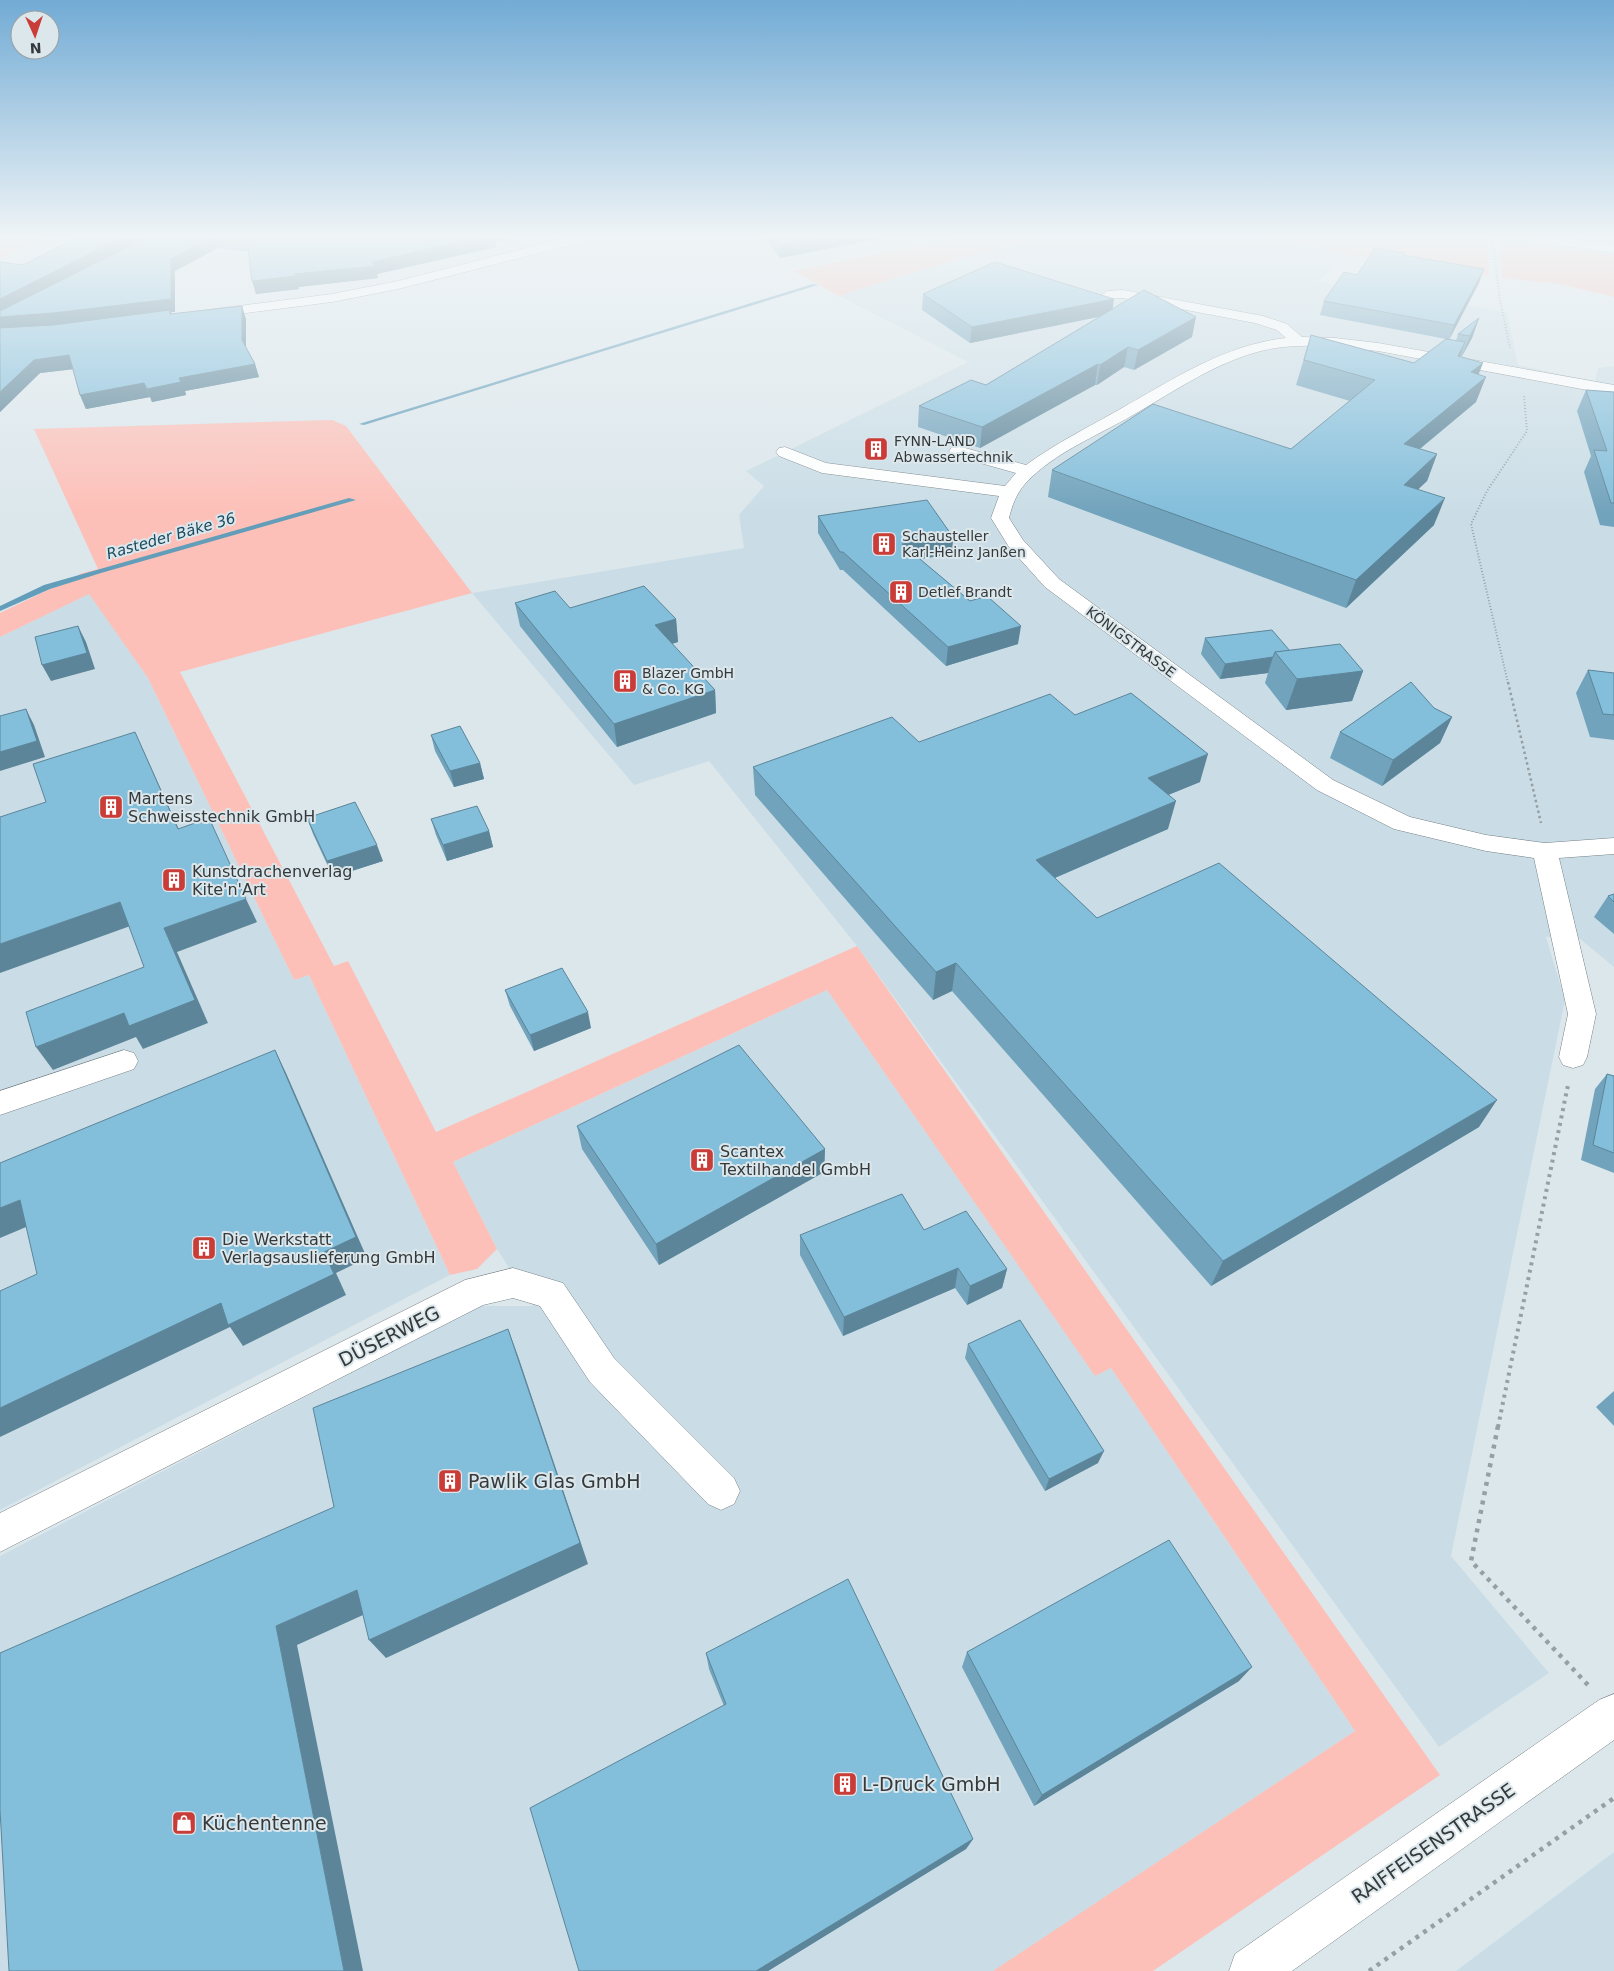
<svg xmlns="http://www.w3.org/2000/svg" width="1614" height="1971" font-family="'DejaVu Sans',sans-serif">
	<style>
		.built { fill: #cadde6 }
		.green { fill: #fdc0b8 }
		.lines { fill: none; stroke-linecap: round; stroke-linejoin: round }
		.stream { fill: #629db9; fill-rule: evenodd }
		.minor-casing { stroke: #778186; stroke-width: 1 }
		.major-casing { stroke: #778186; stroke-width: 1 }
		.path-far3 { stroke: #969fa2; stroke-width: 2; stroke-dasharray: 1 2; stroke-linecap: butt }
		.path-far2 { stroke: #969fa2; stroke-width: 2.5; stroke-dasharray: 2.5 3; stroke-linecap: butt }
		.path-far1 { stroke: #969fa2; stroke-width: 4; stroke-dasharray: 3 4.5; stroke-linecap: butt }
		.path { stroke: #969fa2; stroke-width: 4.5; stroke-dasharray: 4 5.5; stroke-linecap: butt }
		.minor { fill: #fff; fill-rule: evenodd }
		.major { fill: #fff; fill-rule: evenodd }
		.wall { fill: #71a3bc }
		.shaded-wall { fill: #5c8599 }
		.building { fill: #83bedb; stroke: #5c8599 }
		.labels { text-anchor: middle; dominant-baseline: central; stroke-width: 4; stroke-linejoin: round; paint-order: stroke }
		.far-poi-label { font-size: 14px; fill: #34393b; stroke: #dce7ec; text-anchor: start }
		.far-street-label { font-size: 14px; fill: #34393b; stroke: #dce7ec }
		.far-water-label { font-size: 15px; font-style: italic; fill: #1b4b60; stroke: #dce7ec }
		.poi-label { font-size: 16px; fill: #34393b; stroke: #dce7ec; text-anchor: start }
		.near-street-label { font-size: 19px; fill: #34393b; stroke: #dce7ec }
		.near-poi-label { font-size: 19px; fill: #34393b; stroke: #dce7ec; text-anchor: start }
	</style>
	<rect width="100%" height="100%" fill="#dce7ec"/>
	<g class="built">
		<polygon points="1034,238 1278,238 1345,254 1318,282 1507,312 1518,365 1595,382 1598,368 1614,366 1614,967 1579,938 1546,937 1565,1000 1451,1556 1549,1673 1439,1747 857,946 709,761 634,785 472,593 744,548 739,515 764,486 746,471 968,362 839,296 901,276"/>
		<polygon points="89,593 148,678 294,980 309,975 450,1275 0,1510 0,637"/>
		<polygon points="827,990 1095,1375 1111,1368 1355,1731 995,1971 0,1971 0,1556 480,1306 533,1306 497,1249 453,1162"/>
		<polygon points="1614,1852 1614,1971 1456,1971"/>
	</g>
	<g class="green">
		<polygon points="0,238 41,238 0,259"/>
		<polygon points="958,238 1034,238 901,276 839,296 793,271"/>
		<polygon points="1278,238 1487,239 1489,276 1345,254"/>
		<polygon points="1500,241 1614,255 1614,297 1559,284 1502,278"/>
		<polygon points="332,420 346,426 472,593 180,672 334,966 348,961 436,1132 857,946 1440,1775 1153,1971 993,1971 1355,1731 1111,1368 1095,1376 827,990 453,1162 497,1249 477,1269 450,1275 309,975 294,980 148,678 89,594 0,637 0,613 50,589 81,579 79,574 98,569 34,429"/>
	</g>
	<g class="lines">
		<g class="stream">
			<polygon points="813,284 818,285 364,425 359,424"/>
			<polygon points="349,498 356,500 101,573 50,589 0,611 0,606 44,585"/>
		</g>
		<defs>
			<g id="minor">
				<polygon points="565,238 588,238 587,241 398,289 332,302 207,318 202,317 200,314 202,311 207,310 332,294 398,281"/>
				<polygon points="753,238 766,238 760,242"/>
				<polygon points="1525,238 1564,238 1614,245 1614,253 1531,242"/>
				<path d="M1123,290L1263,316L1287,324L1302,337L1335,338L1378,343L1614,385V395L1378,351C1341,347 1302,342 1265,350C1217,361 1175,391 1133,415C1097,436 1053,453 1025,484C1016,494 1012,506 1009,518L1023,540L1059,579L1333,780L1410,817L1486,835L1545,843L1614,838V854L1559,858L1596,1014L1587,1057L1583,1065L1573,1068L1563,1065L1559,1057L1568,1014L1534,858L1486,851L1394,829L1317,790L1045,587L1009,547L991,518L999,496L822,473L779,456L776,452L779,448L785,447L826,463L1005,486L1016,473L952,455L949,451L952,447L958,446L1026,465C1056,443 1089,427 1122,408C1174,379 1224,345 1286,338L1277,330L1255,323L1123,298L1108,299L1101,295L1108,291Z"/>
				<polygon points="124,1050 134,1053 138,1061 134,1069 0,1115 0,1091"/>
				<polygon points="513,1268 563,1283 614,1358 734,1478 740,1491 734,1504 721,1510 708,1504 590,1382 540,1306 513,1298 483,1305 0,1552 0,1513 465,1280"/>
			</g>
			<polygon id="major" points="1614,1694 1614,1740 1292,1971 1229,1971 1235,1954 1599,1700"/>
		</defs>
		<use href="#minor" class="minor-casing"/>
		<use href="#major" class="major-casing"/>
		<g class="path-far3">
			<polyline points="1492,238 1500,300 1510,348"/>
			<polyline points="1495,238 1507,240"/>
			<polyline points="1508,683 1471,524 1487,491 1527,431 1524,396"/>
		</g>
		<polyline class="path-far2" points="1508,682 1541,823"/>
		<polyline class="path-far1" points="1498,1427 1568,1085"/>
		<g class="path">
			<polyline points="1498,1426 1471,1561 1588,1685"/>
			<polyline points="1369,1971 1614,1798"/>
		</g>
		<use href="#minor" class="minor"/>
		<use href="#major" class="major"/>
	</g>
	<g class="wall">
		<polygon points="76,238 511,238 495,242 496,247 377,274 378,278 299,287 299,289 256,294 249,252 218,248 175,271 175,312 171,312 172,314 246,319 246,348 255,364 259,377 185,391 186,395 152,402 150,397 86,409 80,395 73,369 40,373 0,412 0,262 23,265"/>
		<polygon points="766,238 884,238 780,258 766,240"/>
		<polygon points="1404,256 1479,283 1449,339 1456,341 1458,334 1479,318 1472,338 1462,356 1460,356 1479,374 1476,402 1420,449 1437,454 1427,481 1418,489 1434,525 1346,608 1048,497 1052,470 1291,449 1350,401 1296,385 1311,335 1414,363 1446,339 1320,315 1324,301 1357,275"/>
		<polygon points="923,294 1112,309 1192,337 1134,370 1124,367 1097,385 1095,385 980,448 918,427 919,406 986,385 1099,317 970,343 922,310"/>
		<polygon points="1586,390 1614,392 1614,527 1600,525 1584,472 1591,456 1577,411"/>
		<polygon points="818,516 953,537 952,554 920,559 970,601 1018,644 946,666 843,570 840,570 818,533"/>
		<polygon points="515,603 570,608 676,619 678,642 672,644 715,690 716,713 617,747 520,626"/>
		<polygon points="1205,638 1290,651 1363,671 1352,701 1286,710 1265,683 1268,673 1220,679 1201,654"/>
		<polygon points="1588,670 1614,673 1614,740 1590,737 1576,693"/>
		<polygon points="1434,708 1452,717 1440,743 1382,786 1330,758 1340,732"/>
		<polygon points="1075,715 1200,782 1168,795 1168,829 1055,878 1097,918 1479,1127 1211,1286 952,991 933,1000 755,795 753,767 919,742"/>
		<polygon points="431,735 480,763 484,779 454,787 435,751"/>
		<polygon points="307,818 383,861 333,877 313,834"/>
		<polygon points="431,819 489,831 493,847 447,861 436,835"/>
		<polygon points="1614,894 1614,934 1594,917 1608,896"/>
		<polygon points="505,990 591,1028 534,1051 510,1006"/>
		<polygon points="1607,1074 1614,1076 1614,1173 1581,1160 1595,1089"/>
		<polygon points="577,1126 825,1149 824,1172 659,1265 582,1149"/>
		<polygon points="924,1230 1007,1269 1002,1288 967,1305 955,1288 843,1336 800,1255 800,1235"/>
		<polygon points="968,1344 1098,1463 1045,1491 965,1358"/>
		<polygon points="1614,1391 1614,1426 1596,1407"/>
		<polygon points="967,1652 1239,1681 1034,1806 962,1667"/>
		<polygon points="706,1653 973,1839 966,1849 768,1971 579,1971 724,1706 709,1669"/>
	</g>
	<g class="shaded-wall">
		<polygon points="121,238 149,238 0,315 0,299"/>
		<polygon points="209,238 214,238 218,248 175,271 175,312 171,312 175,323 0,331 0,317 171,259"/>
		<polygon points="476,238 511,238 495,242 496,247 377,274 378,278 299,287 299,289 256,294 252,281 295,274"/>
		<polygon points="818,238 884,238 780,258 780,245"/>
		<polygon points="1484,269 1479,283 1449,340 1454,325"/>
		<polygon points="1114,299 1112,314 970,343 972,327"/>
		<polygon points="242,306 246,319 246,354 242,340"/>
		<polygon points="1196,317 1192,337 1134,370 1138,350"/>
		<polygon points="1479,318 1472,338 1462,356 1470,336"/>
		<polygon points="1465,342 1456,367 1458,356"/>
		<polygon points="1128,347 1124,367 1097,385 1100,365"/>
		<polygon points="69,355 75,369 40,373 0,412 0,392 34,360"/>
		<polygon points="1483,363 1474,386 1486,377 1476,402 1394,470 1404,444 1471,372"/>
		<polygon points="255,364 259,377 185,391 186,395 152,402 147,389 179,378"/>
		<polygon points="1098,364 1095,385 980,448 982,427"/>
		<polygon points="144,383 150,397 86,409 80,395"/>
		<polygon points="1437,454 1427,481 1394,512 1404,485"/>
		<polygon points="1445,498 1434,525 1346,608 1356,580"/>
		<polygon points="953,537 952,554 901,562 902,544"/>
		<polygon points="676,619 678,642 657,648 655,625"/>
		<polygon points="78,626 86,642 95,669 51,681 42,665"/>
		<polygon points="1021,626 1018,644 946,666 948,647"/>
		<polygon points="1273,657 1268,673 1220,679 1225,664"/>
		<polygon points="1363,671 1352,701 1286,710 1297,679"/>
		<polygon points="715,690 716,713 617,747 614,724"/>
		<polygon points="26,709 34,725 45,757 0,771 0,752"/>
		<polygon points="1452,717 1440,743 1382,786 1393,760"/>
		<polygon points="135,732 146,756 189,852 178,829"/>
		<polygon points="1208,754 1200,782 1141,806 1148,778"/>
		<polygon points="480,763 484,779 454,787 450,771"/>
		<polygon points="1176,801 1168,829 1031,888 1036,860"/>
		<polygon points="489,831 493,847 447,861 443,845"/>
		<polygon points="377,845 383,861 333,877 327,861"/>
		<polygon points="246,899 257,922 177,952 208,1023 143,1049 136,1037 53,1070 36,1047 124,1013 164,928"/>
		<polygon points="120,902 133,925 0,973 0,944"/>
		<polygon points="956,963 952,991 933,1000 936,972"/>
		<polygon points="588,1012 591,1028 534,1051 530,1035"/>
		<polygon points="275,1050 286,1073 367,1258 336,1273 346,1295 243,1346 230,1327 0,1437 0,1408 324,1252"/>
		<polygon points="1497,1100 1479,1127 1211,1286 1223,1261"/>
		<polygon points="825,1149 824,1172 659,1265 656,1244"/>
		<polygon points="20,1200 38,1222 0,1238 0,1208"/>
		<polygon points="958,1268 955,1288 843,1336 844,1317"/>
		<polygon points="1007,1269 1002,1288 967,1305 970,1286"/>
		<polygon points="508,1329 518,1356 588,1564 386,1658 369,1640"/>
		<polygon points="1104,1451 1098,1463 1045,1491 1049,1479"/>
		<polygon points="357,1590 374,1610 297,1645 363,1971 344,1971 276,1626"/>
		<polygon points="1252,1667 1239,1681 1034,1806 1042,1795"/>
		<polygon points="973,1839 966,1849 768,1971 756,1971"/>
	</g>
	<g class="building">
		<polygon points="76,238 121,238 0,299 0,262 23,265"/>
		<polygon points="146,238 209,238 171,259 171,299 53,313 0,317 0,311"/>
		<polygon points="234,238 476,238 372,262 375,266 295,274 296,276 252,281 247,240"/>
		<polygon points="774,238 818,238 780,245"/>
		<polygon points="1375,248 1405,253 1403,255 1484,269 1454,325 1324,301 1344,272 1357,275"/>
		<polygon points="995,262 1114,299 972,327 923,294"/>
		<polygon points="1144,290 1196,317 1138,350 1128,347 1100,365 1098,364 982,427 919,406 971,380 986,385"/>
		<polygon points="242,306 242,340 255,364 179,378 181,382 147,389 144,383 80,395 69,355 34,360 0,392 0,328 54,325 170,310 170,314"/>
		<polygon points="1479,318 1470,336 1458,334"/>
		<polygon points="1311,335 1414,363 1446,339 1465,342 1458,356 1483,363 1471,372 1486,377 1404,444 1437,454 1404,485 1445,498 1356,580 1052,470 1153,404 1291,449 1375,380 1304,360"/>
		<polygon points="1586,390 1614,392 1614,503 1611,503 1594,450 1607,451"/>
		<polygon points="927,500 953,537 902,544 970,601 987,596 1021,626 948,647 843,552 840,552 818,516"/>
		<polygon points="644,586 676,619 655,625 715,690 614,724 515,603 555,591 570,608"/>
		<polygon points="78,626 87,653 42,665 35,637"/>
		<polygon points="1272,630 1290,651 1275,652 1273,657 1225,664 1205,638"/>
		<polygon points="1340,644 1363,671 1297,679 1275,652"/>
		<polygon points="1588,670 1614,673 1614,715 1603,714"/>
		<polygon points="1411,682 1434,708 1452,717 1393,760 1340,732"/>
		<polygon points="1131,693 1208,754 1148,778 1176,801 1036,860 1097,918 1219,863 1497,1100 1223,1261 956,963 936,972 753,767 892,717 919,742 1050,694 1075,715"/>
		<polygon points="26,709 37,741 0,752 0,716"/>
		<polygon points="460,726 480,763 450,771 431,735"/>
		<polygon points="135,732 178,829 209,818 246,899 164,928 195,1000 129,1026 124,1013 36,1047 26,1012 144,967 120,902 0,944 0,817 46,802 33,764"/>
		<polygon points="355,802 377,845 327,861 307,818"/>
		<polygon points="477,806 489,831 443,845 431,819"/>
		<polygon points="1614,894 1614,902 1608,896"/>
		<polygon points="562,968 588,1012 530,1035 505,990"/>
		<polygon points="739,1045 825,1149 656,1244 577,1126"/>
		<polygon points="275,1050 356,1237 324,1252 334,1274 228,1325 221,1303 0,1408 0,1291 37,1274 20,1200 0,1208 0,1163"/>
		<polygon points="1607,1074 1614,1076 1614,1153 1593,1145"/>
		<polygon points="902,1194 924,1230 966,1211 1007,1269 970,1286 958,1268 844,1317 800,1235"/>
		<polygon points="1020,1320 1104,1451 1049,1479 968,1344"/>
		<polygon points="508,1329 580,1543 369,1640 357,1590 276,1626 344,1971 9,1971 0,1810 0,1653 334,1507 313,1408"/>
		<polygon points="1169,1540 1252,1667 1042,1795 967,1652"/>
		<polygon points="848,1579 973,1839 756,1971 579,1971 530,1808 726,1704 706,1653"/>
	</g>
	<linearGradient id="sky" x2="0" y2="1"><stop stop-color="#72abd5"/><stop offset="0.46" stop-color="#eff4f6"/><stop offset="1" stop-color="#eff4f6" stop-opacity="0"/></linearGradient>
	<rect width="1614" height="514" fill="url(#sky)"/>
	<defs>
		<symbol id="building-square" viewBox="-11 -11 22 22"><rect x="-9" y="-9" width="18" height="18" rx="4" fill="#ca3c37" stroke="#dce7ec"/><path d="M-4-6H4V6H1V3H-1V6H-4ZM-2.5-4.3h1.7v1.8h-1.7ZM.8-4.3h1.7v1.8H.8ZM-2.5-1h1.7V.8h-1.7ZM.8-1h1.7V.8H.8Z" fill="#fff"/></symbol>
		<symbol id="shop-square" viewBox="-11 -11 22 22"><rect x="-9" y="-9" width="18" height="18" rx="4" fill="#ca3c37" stroke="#dce7ec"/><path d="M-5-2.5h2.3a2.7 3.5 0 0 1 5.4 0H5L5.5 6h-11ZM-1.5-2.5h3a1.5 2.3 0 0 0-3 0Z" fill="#fff"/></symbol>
	</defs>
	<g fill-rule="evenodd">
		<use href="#building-square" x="862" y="435" width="28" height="28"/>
		<use href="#building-square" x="870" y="530" width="28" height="28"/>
		<use href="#building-square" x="887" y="578" width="28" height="28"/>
		<use href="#building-square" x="611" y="667" width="28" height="28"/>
		<use href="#building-square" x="97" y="793" width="28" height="28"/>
		<use href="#building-square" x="160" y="866" width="28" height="28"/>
		<use href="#building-square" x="688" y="1146" width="28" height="28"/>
		<use href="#building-square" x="190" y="1234" width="28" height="28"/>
		<use href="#building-square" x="436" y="1467" width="28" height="28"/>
		<use href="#building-square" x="831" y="1770" width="28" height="28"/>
		<use href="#shop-square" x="170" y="1809" width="28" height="28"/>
	</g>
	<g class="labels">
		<g class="far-poi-label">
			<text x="894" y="441">FYNN-LAND<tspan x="894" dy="16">Abwassertechnik</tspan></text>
			<text x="902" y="536">Schausteller<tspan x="902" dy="16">Karl-Heinz Janßen</tspan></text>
			<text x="918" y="592">Detlef Brandt</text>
			<text x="642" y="673">Blazer GmbH<tspan x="642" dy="16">&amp; Co. KG</tspan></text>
		</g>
		<g class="far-street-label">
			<text transform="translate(1131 642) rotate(37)">KÖNIGSTRASSE</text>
		</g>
		<g class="far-water-label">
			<text transform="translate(171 536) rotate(-16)">Rasteder Bäke 36</text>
		</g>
		<g class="poi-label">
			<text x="128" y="798">Martens<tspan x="128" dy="18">Schweisstechnik GmbH</tspan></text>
			<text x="192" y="871">Kunstdrachenverlag<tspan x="192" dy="18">Kite'n'Art</tspan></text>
			<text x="720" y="1151">Scantex<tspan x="720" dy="18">Textilhandel GmbH</tspan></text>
			<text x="222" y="1239">Die Werkstatt<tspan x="222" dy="18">Verlagsauslieferung GmbH</tspan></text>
		</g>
		<g class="near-street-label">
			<text transform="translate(389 1336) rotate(-27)">DÜSERWEG</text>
			<text transform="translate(1433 1843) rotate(-35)">RAIFFEISENSTRASSE</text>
		</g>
		<g class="near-poi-label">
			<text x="468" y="1481">Pawlik Glas GmbH</text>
			<text x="862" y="1784">L-Druck GmbH</text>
			<text x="202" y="1823">Küchentenne</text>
		</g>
	</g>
	<g transform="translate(35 35) rotate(177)"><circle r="24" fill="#dce7ec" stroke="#99a1a5"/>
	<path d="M0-4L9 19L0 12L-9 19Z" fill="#ca3c37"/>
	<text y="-8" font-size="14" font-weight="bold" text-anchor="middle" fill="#34393b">N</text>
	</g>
</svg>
